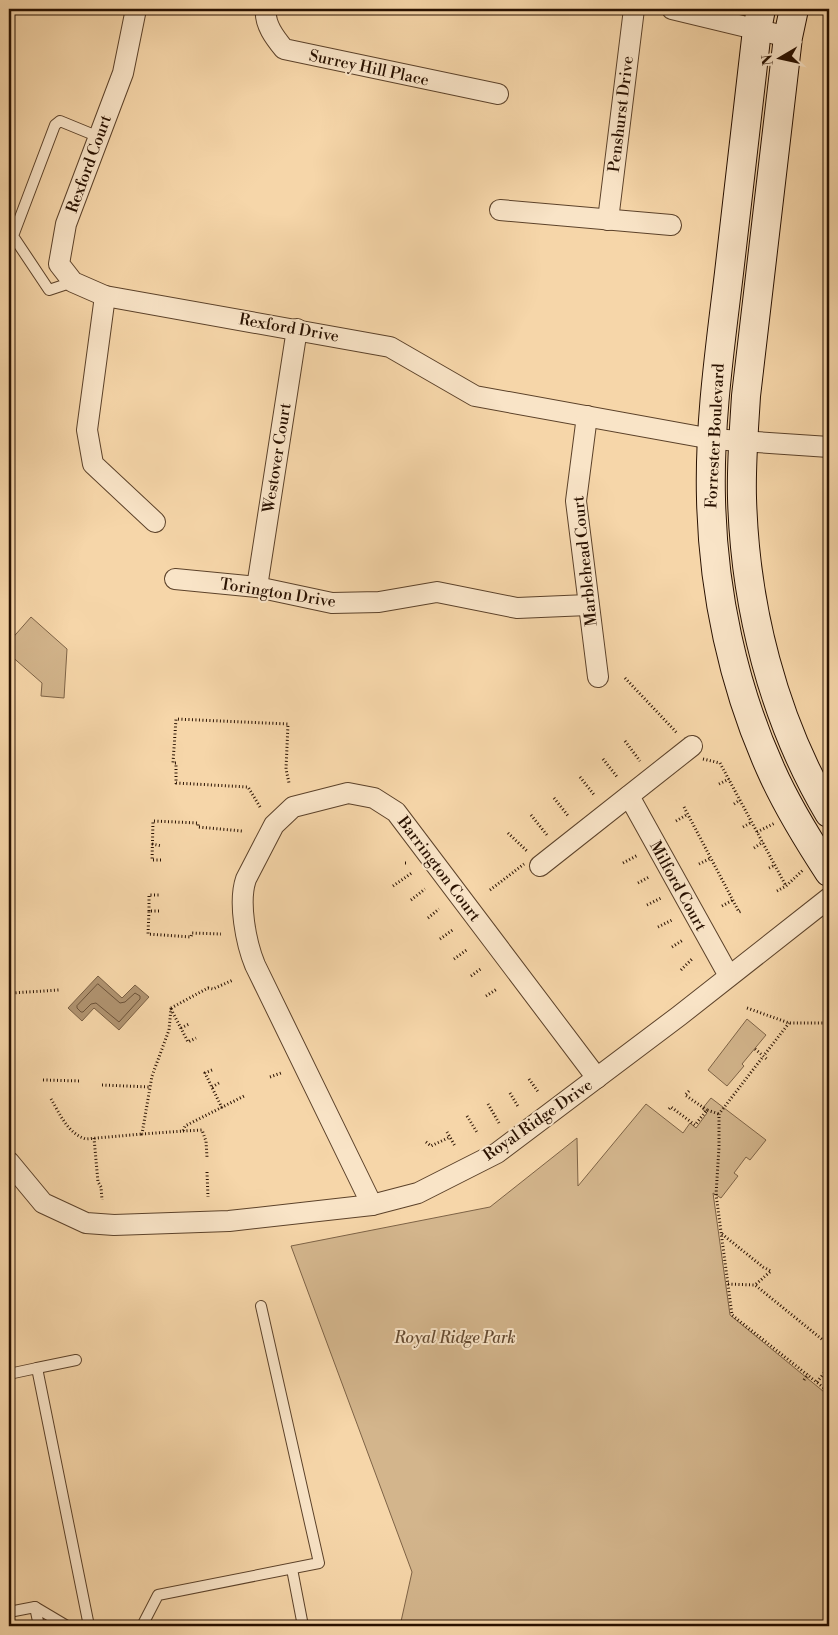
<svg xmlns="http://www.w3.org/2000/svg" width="838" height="1635" font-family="'Libre Bodoni',serif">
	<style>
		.green { fill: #d3b58c; stroke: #7e6346 }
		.water { fill: #b09370; stroke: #7a5f43 }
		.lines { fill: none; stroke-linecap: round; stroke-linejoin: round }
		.shore { stroke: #6c5238; stroke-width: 1 }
		.lane-casing { stroke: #5c422a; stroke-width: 12 }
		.street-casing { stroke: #5c422a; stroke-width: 22 }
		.secondary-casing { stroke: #291100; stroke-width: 30 }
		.path { stroke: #291100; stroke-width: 3; stroke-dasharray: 1 2.5; stroke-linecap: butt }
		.lane { stroke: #f9e4c7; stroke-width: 10 }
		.street { stroke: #f9e4c7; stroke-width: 20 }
		.secondary { stroke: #f9e4c7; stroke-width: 28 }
		.labels { text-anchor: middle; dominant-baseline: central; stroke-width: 4; stroke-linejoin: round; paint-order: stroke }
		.street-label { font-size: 16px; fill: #291100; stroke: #f9e4c7 }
		.park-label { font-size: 16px; font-style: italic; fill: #644a31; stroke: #f9e4c7 }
	</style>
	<rect width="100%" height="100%" fill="#f6d6a9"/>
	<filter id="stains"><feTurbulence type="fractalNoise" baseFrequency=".004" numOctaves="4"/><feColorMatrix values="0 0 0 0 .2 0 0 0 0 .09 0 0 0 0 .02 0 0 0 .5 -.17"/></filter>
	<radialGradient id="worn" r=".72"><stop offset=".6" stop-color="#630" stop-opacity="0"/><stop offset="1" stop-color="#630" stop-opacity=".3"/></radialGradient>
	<g class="green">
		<polygon points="31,617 67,649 64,698 41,696 42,683 9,654 9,642"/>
		<polygon points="747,1019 766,1035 742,1064 744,1066 727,1086 708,1070"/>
		<polygon points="711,1098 766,1140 750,1160 746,1157 734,1173 738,1176 721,1198 713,1193 730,1315 829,1396 829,1621 825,1626 400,1626 412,1572 291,1246 490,1207 577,1138 578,1186 646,1104 683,1133 690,1123 696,1128 707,1113 702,1109"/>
	</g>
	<polygon class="water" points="98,976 122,998 135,985 149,997 119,1030 94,1008 82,1021 68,1008"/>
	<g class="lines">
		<polygon class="shore" points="98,984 120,1003 125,1002 135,993 140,996 140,999 119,1022 96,1003 91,1004 83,1012 81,1012 77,1008 77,1006"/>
		<defs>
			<g id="lane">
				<polyline points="73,282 49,290 13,236 55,125 60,121 99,137"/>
				<polyline points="37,1368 76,1360"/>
				<polyline points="9,1374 37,1368 89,1626"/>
				<polyline points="292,1569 303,1626"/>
				<polyline points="35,1607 67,1626"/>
				<polyline points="9,1612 35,1607 39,1626"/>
				<polyline points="142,1626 158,1595 319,1563 261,1306"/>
			</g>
			<g id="street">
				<polyline points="136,9 123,73 66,224 59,264 73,282 105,296 390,347 475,396 712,439 829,447"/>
				<path d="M266,9C264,24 275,38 284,49L498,94"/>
				<polyline points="672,9 788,37"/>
				<polyline points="500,210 671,225"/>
				<polyline points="608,220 634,9"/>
				<polyline points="105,296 87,430 93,464 155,522"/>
				<polyline points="587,416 576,501 598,677"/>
				<polyline points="175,579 257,587 332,603 379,602 437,592 517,608 588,605"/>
				<polyline points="257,587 297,329"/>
				<polyline points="629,796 729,976"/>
				<polyline points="540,866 692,746"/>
				<polyline points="9,1162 43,1203 86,1223 114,1225 229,1221 372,1205 418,1193 497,1153 679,1016 829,898"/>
				<path d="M372,1205L255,965C246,943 238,902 246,879L274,825L293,807L348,793L374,798L396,812L597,1078"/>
			</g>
			<g id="secondary">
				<path d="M761,9L757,30C747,111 738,192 729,273C720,348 709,423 711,499C713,591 733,686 771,770C787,806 808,840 829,872"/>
				<path d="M794,9L788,37L746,396C744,430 741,464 742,498C745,606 773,719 829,813"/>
			</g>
		</defs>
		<use href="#lane" class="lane-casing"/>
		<use href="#street" class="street-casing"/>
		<use href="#secondary" class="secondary-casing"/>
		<g class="path">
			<polyline points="625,678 677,733"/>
			<polyline points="625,741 640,761"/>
			<polyline points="603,759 618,778"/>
			<polyline points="703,759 720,763 786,886"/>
			<polyline points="580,777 595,796"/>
			<polyline points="719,784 729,779"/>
			<polyline points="554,798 569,817"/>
			<polyline points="734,804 740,800"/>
			<polyline points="260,807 248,787 176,783 176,763 173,763 176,719 288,724 286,769 289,783"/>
			<polyline points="684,807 739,912 742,911"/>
			<polyline points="531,815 547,835"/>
			<polyline points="676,821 688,814"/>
			<polyline points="743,827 752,822"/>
			<polyline points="757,832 775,823"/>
			<polyline points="508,833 527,851"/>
			<polyline points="152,844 162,846"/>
			<polyline points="754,848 763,842"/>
			<polyline points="161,860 152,860 153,821 198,823 198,827 242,831"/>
			<polyline points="405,863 406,863"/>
			<polyline points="623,863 638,855"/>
			<polyline points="699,864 711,858"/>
			<polyline points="769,868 775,865"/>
			<polyline points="638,883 649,877"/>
			<polyline points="393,886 413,872"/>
			<polyline points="490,890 524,864"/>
			<polyline points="777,891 786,886 803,870"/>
			<polyline points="411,900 425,889"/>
			<polyline points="647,905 661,898"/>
			<polyline points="722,906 733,900"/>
			<polyline points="149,911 149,895 159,895"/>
			<polyline points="159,911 149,911 148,934 191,937 192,933 221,934"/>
			<polyline points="428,918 439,909"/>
			<polyline points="658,927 672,920"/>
			<polyline points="440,939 454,929"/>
			<polyline points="672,947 683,940"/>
			<polyline points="454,959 468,949"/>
			<polyline points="681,970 693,958"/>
			<polyline points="471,976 482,968"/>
			<polyline points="12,993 59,990"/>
			<polyline points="486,996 497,989"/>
			<polyline points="171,1008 169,1030 152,1076 142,1134 183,1131 185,1126 246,1095"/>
			<polyline points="171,1008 208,988 213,989 233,980"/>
			<polyline points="747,1008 789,1023 829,1023"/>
			<polyline points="171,1009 188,1042 196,1038"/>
			<polyline points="181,1028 189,1024"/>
			<polyline points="755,1049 768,1060"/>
			<polyline points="765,1054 789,1023"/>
			<polyline points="212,1070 205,1073 222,1108"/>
			<polyline points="270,1077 281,1073"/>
			<polyline points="529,1079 539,1093"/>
			<polyline points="43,1080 81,1081"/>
			<polyline points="102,1085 150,1087"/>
			<polyline points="212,1087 219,1083"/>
			<polyline points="689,1091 685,1095 707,1110"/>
			<polyline points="510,1093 519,1108"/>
			<path d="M51,1099C60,1114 68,1134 86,1139L142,1134"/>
			<polyline points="488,1104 499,1123"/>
			<polyline points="669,1109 671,1107 695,1125 707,1110 719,1114"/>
			<polyline points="467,1116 478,1134"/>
			<polyline points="183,1131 202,1130 206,1141 207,1157"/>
			<polyline points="447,1132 455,1146"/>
			<polyline points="94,1138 98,1182 101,1187 102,1200"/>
			<polyline points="426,1142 431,1146 450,1137"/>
			<polyline points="207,1172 208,1197"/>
			<polyline points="716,1194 732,1315 829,1392"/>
			<polyline points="716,1195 719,1147 719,1114 762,1058"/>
			<polyline points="722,1234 763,1267 771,1271 755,1285"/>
			<polyline points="728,1284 755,1285 829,1345"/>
			<polyline points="804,1380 808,1374"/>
			<polyline points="817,1382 829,1367"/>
		</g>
		<use href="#lane" class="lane"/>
		<use href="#street" class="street"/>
		<use href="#secondary" class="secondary"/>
	</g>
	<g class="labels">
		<g class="street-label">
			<text transform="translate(369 68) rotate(12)">Surrey Hill Place</text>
			<text transform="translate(621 114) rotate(-83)">Penshurst Drive</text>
			<text transform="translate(89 164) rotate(-70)">Rexford Court</text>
			<text transform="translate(289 328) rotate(10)">Rexford Drive</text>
			<text transform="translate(715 436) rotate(-87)">Forrester Boulevard</text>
			<text transform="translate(277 458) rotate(-81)">Westover Court</text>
			<text transform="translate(585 561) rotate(-96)">Marblehead Court</text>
			<text transform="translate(278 593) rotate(9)">Torington Drive</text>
			<text transform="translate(439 869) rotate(53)">Barrington Court</text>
			<text transform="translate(678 886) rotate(61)">Milford Court</text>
			<text transform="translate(538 1120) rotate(-35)">Royal Ridge Drive</text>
		</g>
		<g class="park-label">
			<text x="455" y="1338">Royal Ridge Park</text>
		</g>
	</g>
	<rect width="838" height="1635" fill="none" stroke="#f6d6a9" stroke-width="30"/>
	<rect x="10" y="10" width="818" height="1615" fill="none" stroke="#291100" stroke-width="2.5"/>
	<rect x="15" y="15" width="808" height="1605" fill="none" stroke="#291100"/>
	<g transform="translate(780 58) rotate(261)" stroke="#f9e4c7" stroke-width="4" paint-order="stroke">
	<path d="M0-4L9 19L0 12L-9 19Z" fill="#291100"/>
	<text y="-8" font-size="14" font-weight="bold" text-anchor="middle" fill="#291100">N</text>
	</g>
	<rect width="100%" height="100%" filter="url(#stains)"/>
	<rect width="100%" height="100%" fill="url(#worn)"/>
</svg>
